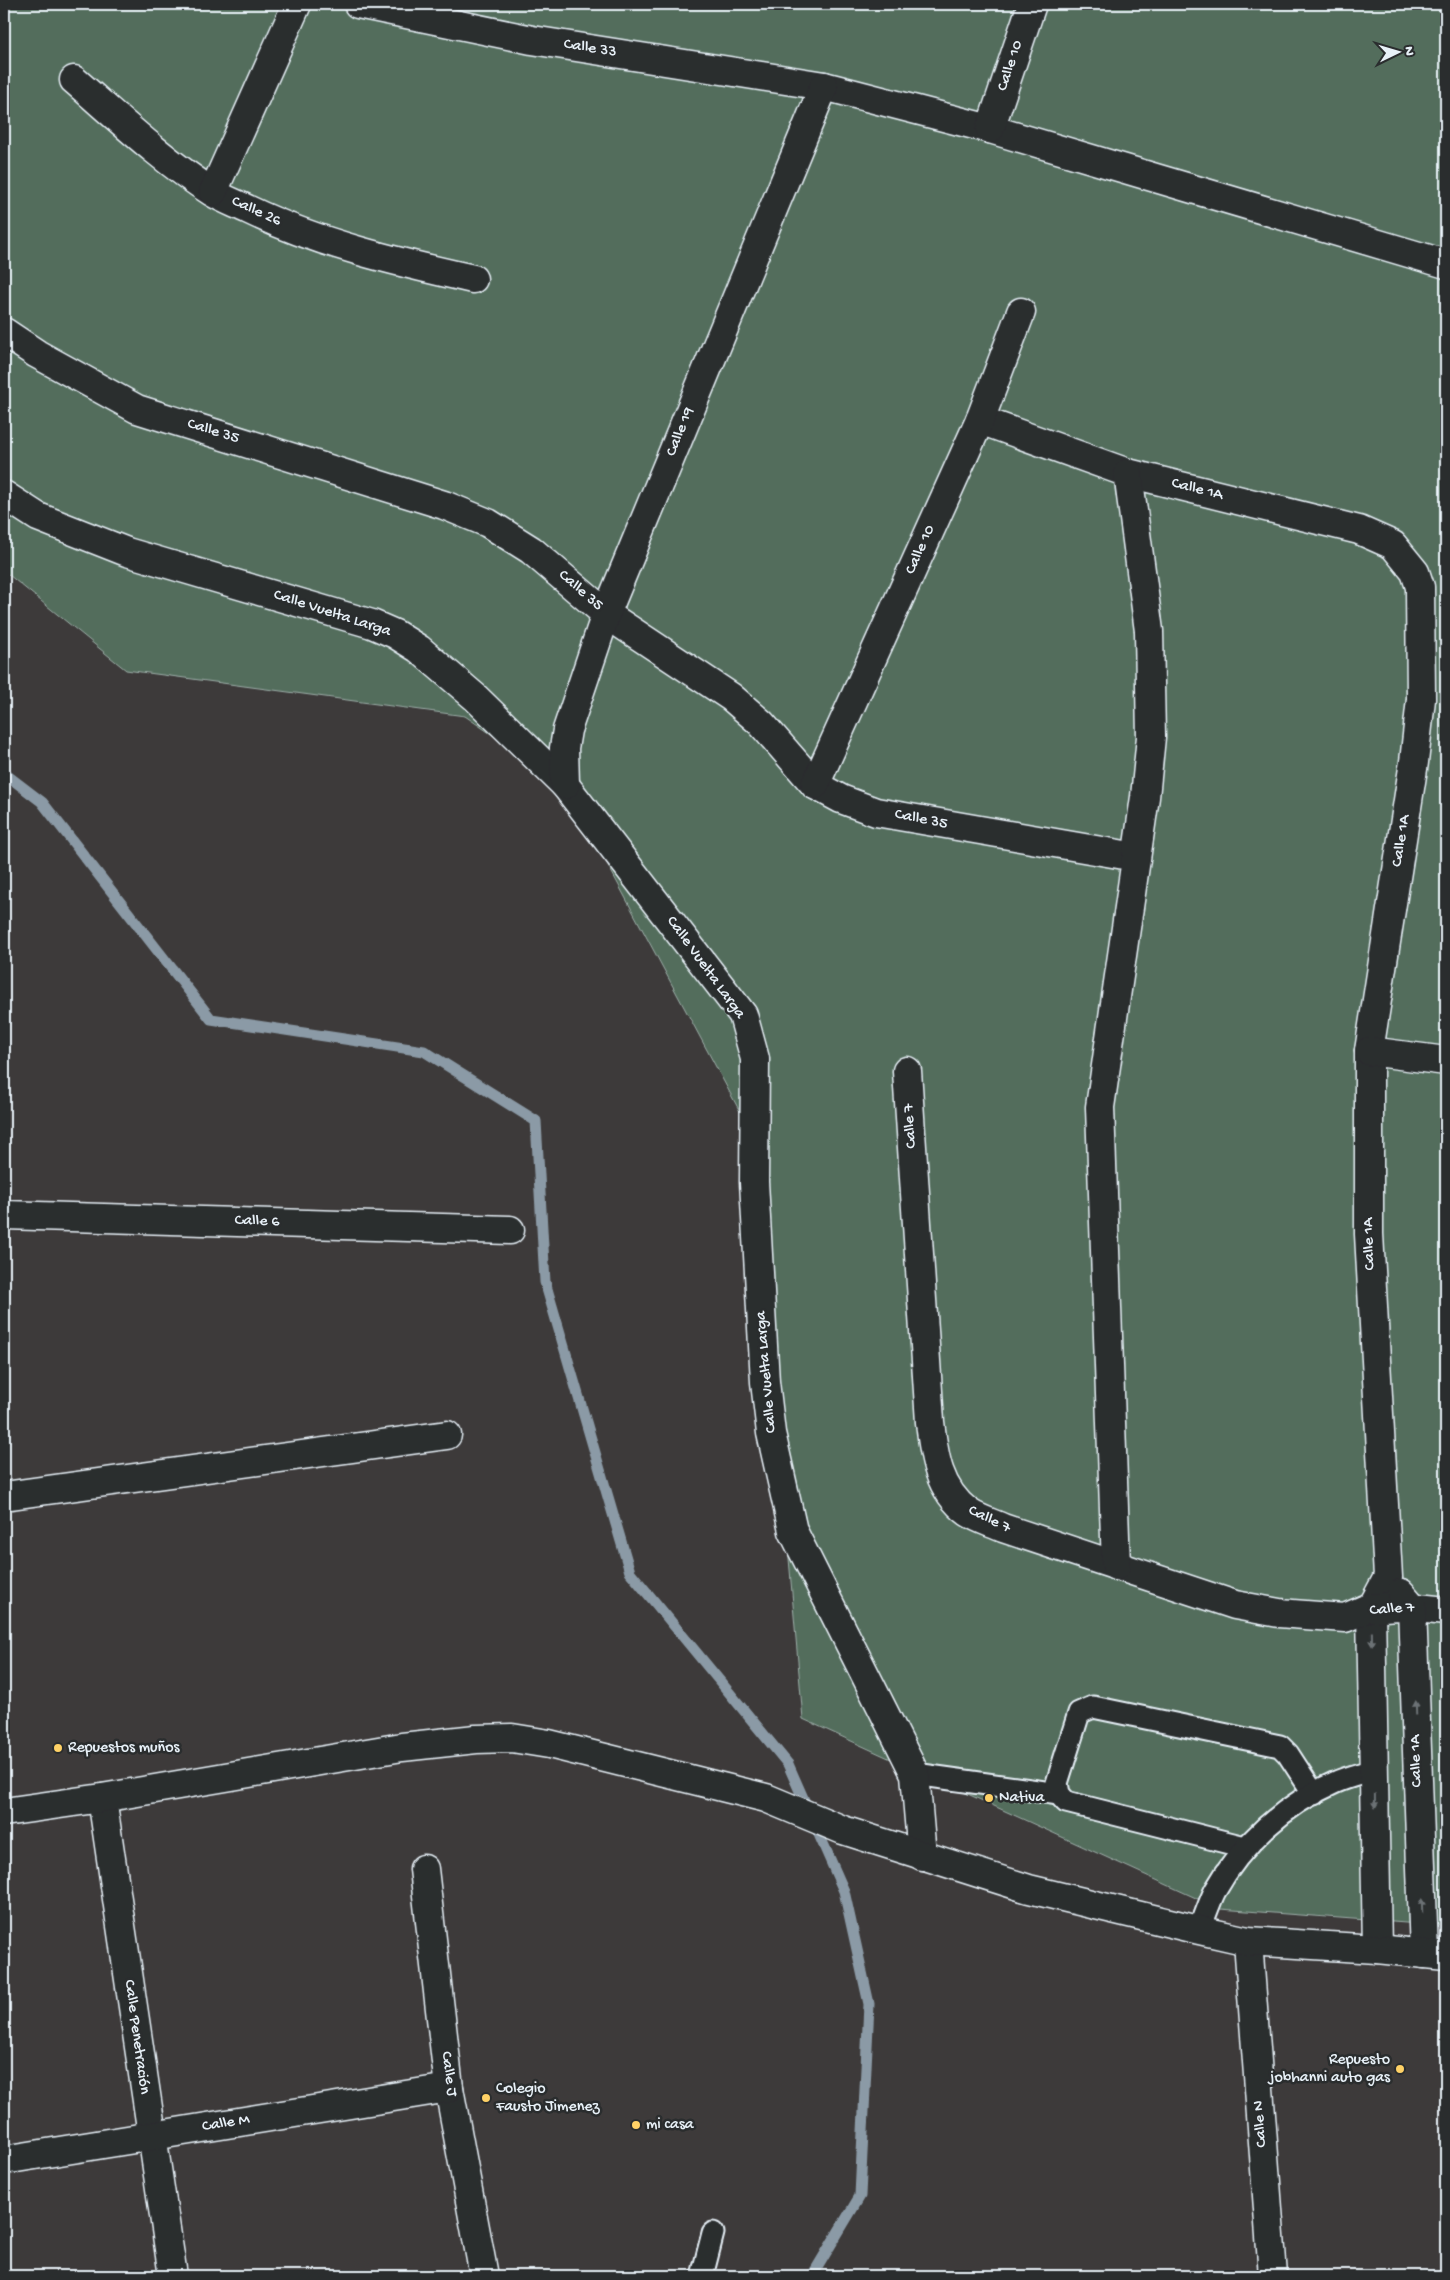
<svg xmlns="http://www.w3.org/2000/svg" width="1450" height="2280" font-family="'Gochi Hand',sans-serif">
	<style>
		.green { fill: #536d5c; stroke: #9eafaa }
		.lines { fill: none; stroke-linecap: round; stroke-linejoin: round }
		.stream { stroke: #8b9aa6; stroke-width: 11 }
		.service-casing { stroke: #e8f1f8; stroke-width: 25 }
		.minor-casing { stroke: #e8f1f8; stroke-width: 31 }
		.tertiary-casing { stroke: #e8f1f8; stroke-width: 31 }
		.service { stroke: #2a2d2e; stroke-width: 21 }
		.minor { stroke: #2a2d2e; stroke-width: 28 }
		.tertiary { stroke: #2a2d2e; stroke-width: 28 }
		.oneway { fill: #6c7275 }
		.poi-dot { fill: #ffd166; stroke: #2a2d2e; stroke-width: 2 }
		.labels { text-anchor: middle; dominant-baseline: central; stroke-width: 5; stroke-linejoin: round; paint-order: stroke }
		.street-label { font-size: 16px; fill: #e8f1f8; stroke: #2a2d2e }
		.poi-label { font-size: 16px; fill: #e8f1f8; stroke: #2a2d2e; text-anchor: start }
	</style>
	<rect width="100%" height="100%" fill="#3d3a3a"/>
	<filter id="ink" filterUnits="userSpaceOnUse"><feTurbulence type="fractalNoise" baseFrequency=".02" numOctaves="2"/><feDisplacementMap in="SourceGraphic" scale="10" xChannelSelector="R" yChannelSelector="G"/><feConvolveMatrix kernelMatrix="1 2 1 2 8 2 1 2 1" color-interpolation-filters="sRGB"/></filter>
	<g filter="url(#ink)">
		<polygon class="green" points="4,4 1446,4 1446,1926 1220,1909 803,1719 752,1134 565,785 465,716 126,670 4,571"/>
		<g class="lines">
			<polyline class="stream" points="4,773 42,802 211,1019 424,1051 536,1121 545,1282 630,1572 788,1764 844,1891 869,2004 860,2196 812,2276"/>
			<defs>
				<g id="service">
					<polyline points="915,1774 1059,1794"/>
					<polyline points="1245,1847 1066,1802 1059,1794 1057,1783 1079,1713 1093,1707 1280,1746 1288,1754 1314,1794"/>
					<path d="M1199,1930C1205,1917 1209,1903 1215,1891C1242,1843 1284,1805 1334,1783C1347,1777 1361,1774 1374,1770"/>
					<polyline points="702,2276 713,2233"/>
				</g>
				<g id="minor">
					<polyline points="358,4 532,40 824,86 990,129 1446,264"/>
					<path d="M74,80C118,118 162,160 212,192C223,199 237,204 249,210C320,244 397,262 473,279"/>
					<polyline points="990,129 1032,4"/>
					<polyline points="213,192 297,4"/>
					<polyline points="4,332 37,354 137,409 444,505 488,523 531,550 606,614 731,697 761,723 815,785 841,799 876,812 1136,857"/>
					<polyline points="980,420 1128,473 1359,530 1393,545 1415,572 1420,587 1421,699 1414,762 1369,1051 1369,1234 1388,1577 1371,1609 1377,1949"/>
					<polyline points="4,495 38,517 127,552 372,624 395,634 419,649 475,697 565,785 743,1015 755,1059 754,1182 765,1382 771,1433 793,1531 915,1774 922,1856"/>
					<polyline points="565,785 564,748 567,730 606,614 824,86"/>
					<polyline points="815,785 980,420 1021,312"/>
					<polyline points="1369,1051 1446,1061"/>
					<path d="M907,1071L930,1422C934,1456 938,1489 968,1512C978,1519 992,1523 1003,1528L1235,1605L1279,1613L1345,1618L1368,1608L1399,1606L1446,1611"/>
					<polyline points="4,1215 510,1230"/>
					<polyline points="4,1496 447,1435"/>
					<polyline points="1116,1566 1100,1107 1145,797 1151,737 1149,631 1128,473"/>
					<polyline points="1401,1593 1412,1606 1424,1954"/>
					<polyline points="102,1798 173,2276"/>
					<polyline points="424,1869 449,2088 484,2276"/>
					<polyline points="1248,1941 1273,2276"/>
					<polyline points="4,2160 449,2088"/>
				</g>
				<polyline id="tertiary" points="4,1812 102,1798 402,1747 476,1739 512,1738 549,1744 766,1798 843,1830 1029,1889 1199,1930 1248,1941 1377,1949 1446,1956"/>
			</defs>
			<use href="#service" class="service-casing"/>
			<use href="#minor" class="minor-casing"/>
			<use href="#tertiary" class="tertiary-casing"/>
			<use href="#service" class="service"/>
			<use href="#minor" class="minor"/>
			<use href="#tertiary" class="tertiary"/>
		</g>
		<defs><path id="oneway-solid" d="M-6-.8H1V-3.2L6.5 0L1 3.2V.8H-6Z" transform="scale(1.25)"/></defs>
		<g class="oneway">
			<use href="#oneway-solid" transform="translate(1372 1639) rotate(89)"/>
			<use href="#oneway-solid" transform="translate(1416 1708) rotate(-92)"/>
			<use href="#oneway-solid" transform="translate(1375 1801) rotate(89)"/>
			<use href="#oneway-solid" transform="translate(1422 1906) rotate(-92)"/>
		</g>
	</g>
	<g class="poi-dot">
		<circle cx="58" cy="1748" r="5"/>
		<circle cx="989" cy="1798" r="5"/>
		<circle cx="1400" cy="2069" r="5"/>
		<circle cx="486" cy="2098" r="5"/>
		<circle cx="636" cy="2125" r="5"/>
	</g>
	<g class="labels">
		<g class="street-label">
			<text transform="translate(590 49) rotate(9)">Calle 33</text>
			<text transform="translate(1011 66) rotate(-72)">Calle 10</text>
			<text transform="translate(256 212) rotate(24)">Calle 26</text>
			<text transform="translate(213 432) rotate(17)">Calle 35</text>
			<text transform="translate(681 432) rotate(-68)">Calle 19</text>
			<text transform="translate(1197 490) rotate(14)">Calle 1A</text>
			<text transform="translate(921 550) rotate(-66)">Calle 10</text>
			<text transform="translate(580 591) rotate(41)">Calle 35</text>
			<text transform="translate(332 614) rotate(18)">Calle Vuelta Larga</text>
			<text transform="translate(921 820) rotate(11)">Calle 35</text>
			<text transform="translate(1402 841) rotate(-81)">Calle 1A</text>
			<text transform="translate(705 968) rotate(54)">Calle Vuelta Larga</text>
			<text transform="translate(911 1126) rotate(-94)">Calle 7</text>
			<text transform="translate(257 1222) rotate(2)">Calle 6</text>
			<text transform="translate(1370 1244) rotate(-92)">Calle 1A</text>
			<text transform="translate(767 1372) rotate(-95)">Calle Vuelta Larga</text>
			<text transform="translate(989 1520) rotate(26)">Calle 7</text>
			<text transform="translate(1392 1610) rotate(-4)">Calle 7</text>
			<text transform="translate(1417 1761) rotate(-92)">Calle 1A</text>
			<text transform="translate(136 2037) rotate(82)">Calle Penetración</text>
			<text transform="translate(448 2074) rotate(82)">Calle J</text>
			<text transform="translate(226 2124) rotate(-9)">Calle M</text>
			<text transform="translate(1261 2124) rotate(-94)">Calle N</text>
		</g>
		<g class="poi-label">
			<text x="68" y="1748">Repuestos muños</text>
			<text x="999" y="1798">Nativa</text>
			<text x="1390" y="2060" text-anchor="end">Repuesto<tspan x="1390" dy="18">jobhanni auto gas</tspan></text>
			<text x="496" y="2089">Colegio<tspan x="496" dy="18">Fausto Jimenez</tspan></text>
			<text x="646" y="2125">mi casa</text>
		</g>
	</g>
	<rect width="1450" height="2280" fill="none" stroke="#2a2d2e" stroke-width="20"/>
	<rect x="10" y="10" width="1430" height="2260" fill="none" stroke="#e8f1f8" stroke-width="2" filter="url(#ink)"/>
	<g transform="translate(1398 52) rotate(85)" stroke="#2a2d2e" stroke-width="4" paint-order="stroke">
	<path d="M0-4L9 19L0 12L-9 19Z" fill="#e8f1f8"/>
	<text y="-8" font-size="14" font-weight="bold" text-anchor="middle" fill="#e8f1f8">N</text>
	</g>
</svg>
